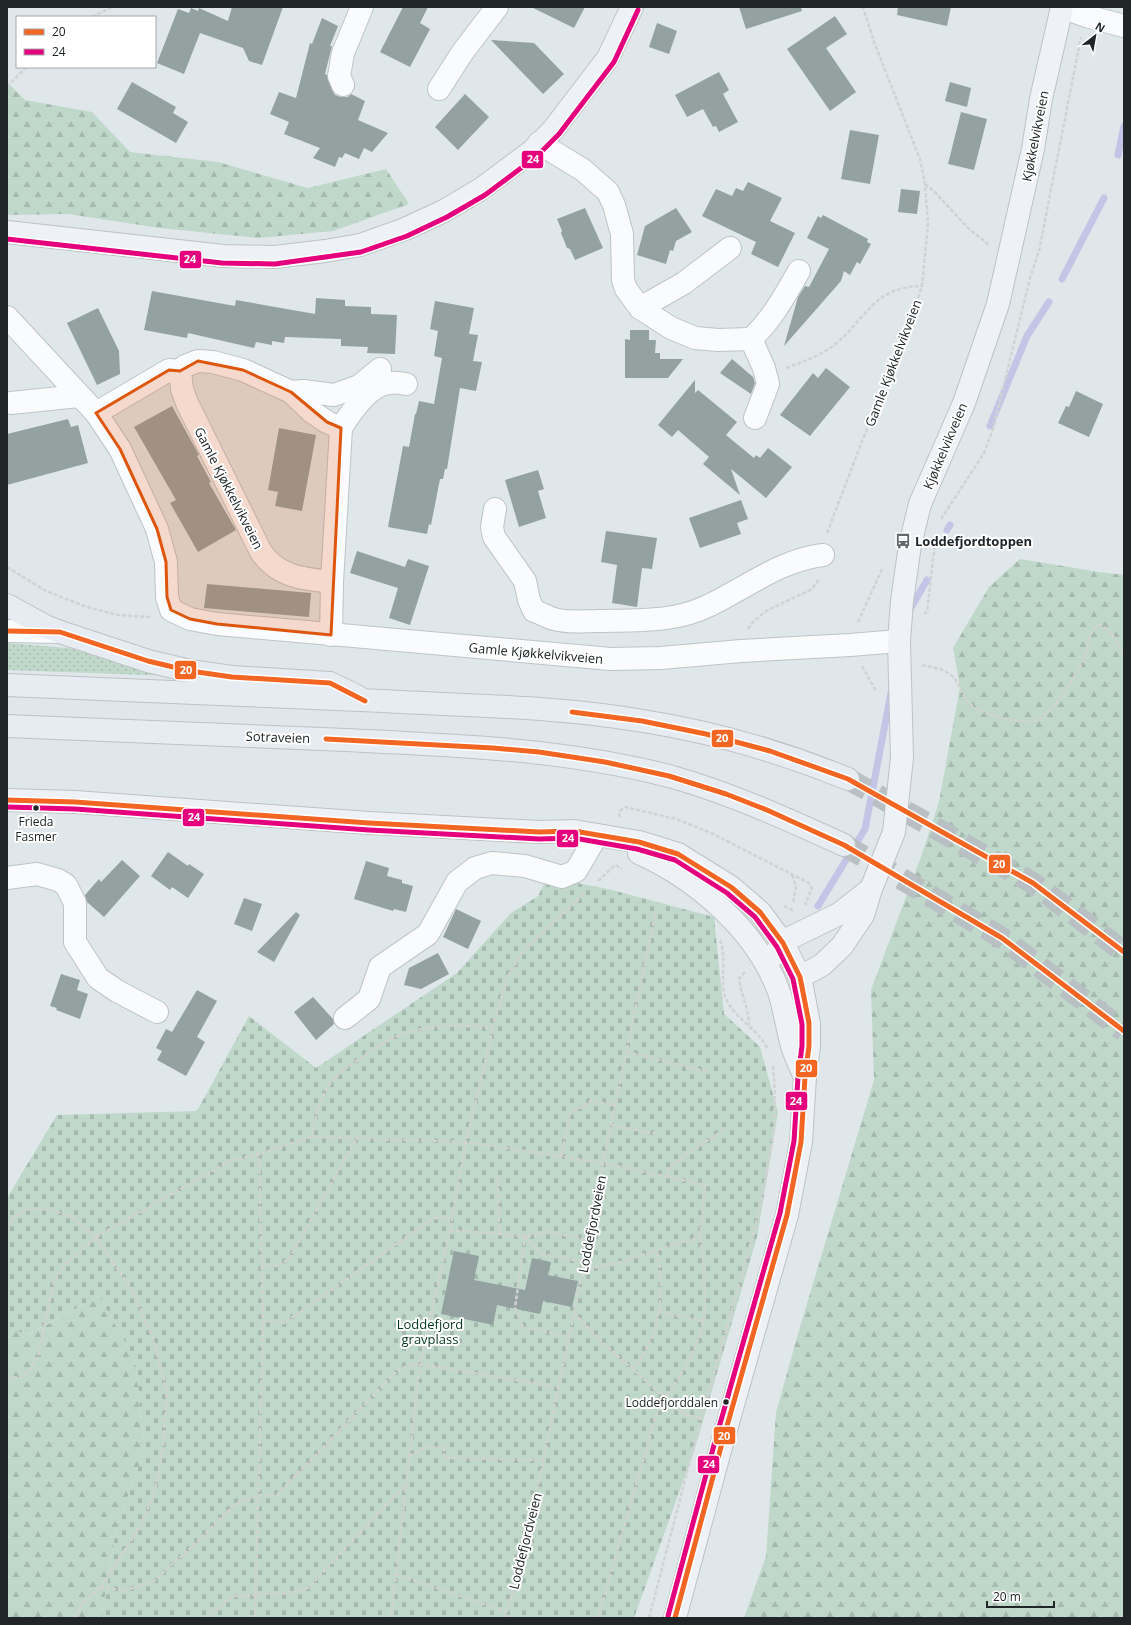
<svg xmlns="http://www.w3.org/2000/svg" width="1131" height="1625" font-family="'Open Sans',sans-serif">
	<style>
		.grass { fill: url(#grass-dots) }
		.forest { fill: url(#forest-firs) }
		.cemetery { fill: url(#cemetery-stones) }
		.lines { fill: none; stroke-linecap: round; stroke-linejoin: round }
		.stream { stroke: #c4c5e6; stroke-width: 7 }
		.building { fill: #93a1a1 }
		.highway-tunnel { stroke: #b9c0c3; stroke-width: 22; stroke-dasharray: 22 11; stroke-linecap: butt }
		.minor-casing { stroke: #bec4c6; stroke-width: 24 }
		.major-casing { stroke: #bfc2c4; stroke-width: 24 }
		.highway-casing { stroke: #bfc2c4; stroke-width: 24 }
		.path { stroke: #d1d3d3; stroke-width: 2.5; stroke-dasharray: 4 2; stroke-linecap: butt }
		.minor { stroke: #fafbfc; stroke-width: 22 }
		.major { stroke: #eef2f6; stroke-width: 22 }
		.highway { stroke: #e7ecf2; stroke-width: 22 }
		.bus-1-casing { stroke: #fff; stroke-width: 8 }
		.bus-2-casing { stroke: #fff; stroke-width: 8 }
		.bus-1 { stroke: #f26522; stroke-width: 5 }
		.bus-2 { stroke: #e5007d; stroke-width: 5 }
		.marked { fill: #de560d; fill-opacity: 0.2; stroke: #de560d; stroke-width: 3; stroke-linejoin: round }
		.bus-dot { fill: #202527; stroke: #fff; stroke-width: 1.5 }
		.labels { text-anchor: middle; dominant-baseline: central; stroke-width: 4; stroke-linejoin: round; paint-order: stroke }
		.bus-label { font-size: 12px; fill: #202527; stroke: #fff }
		.street-label { font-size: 13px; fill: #202527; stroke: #fff }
		.poi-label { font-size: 13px; font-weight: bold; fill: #202527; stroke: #fff; text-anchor: start }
		.park-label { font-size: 13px; fill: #02381a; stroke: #fff }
		.line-badge { stroke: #fff; stroke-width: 1.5 }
		.badge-label { font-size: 11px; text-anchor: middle; font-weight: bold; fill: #fff }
	</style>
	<defs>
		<pattern id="grass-dots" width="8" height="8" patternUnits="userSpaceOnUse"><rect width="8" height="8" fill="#c0d8ca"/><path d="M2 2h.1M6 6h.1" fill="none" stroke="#a5b9ae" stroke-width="1.8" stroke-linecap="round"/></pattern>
		<pattern id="forest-firs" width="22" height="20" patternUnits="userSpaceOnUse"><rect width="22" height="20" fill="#c0d8ca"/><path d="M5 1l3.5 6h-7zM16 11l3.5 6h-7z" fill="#a5b9ae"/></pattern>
		<pattern id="cemetery-stones" width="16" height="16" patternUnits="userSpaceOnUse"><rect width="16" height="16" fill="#c0d8ca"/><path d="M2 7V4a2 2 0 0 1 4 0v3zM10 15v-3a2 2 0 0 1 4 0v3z" fill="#a5b9ae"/></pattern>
	</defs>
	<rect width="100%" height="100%" fill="#dfe7ea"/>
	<polygon class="grass" points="7,643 68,648 176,676 7,670"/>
	<g class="forest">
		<polygon points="7,82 25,100 92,112 130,152 218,162 308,188 386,169 409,204 333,231 258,238 160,228 68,214 7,215"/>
		<polygon points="1020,559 1099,572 1124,575 1124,1618 744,1618 766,1556 776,1413 797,1337 874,1080 871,990 921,857 939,802 960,687 953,648 989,587"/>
		<polygon points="99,1296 135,1359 145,1450 116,1528 102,1618 7,1618 7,1326 28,1335"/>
	</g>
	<polygon class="cemetery" points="551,878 608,889 714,917 724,1014 760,1047 778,1112 757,1237 695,1448 634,1618 102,1618 116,1528 145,1450 135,1359 99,1296 27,1335 7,1326 7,1198 57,1115 197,1111 249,1016 316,1068 457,973 511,913 538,896 543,886"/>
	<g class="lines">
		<g class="stream">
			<polyline points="1118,155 1124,126"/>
			<polyline points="1062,279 1104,198"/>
			<polyline points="990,426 1027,336 1049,302"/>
			<polyline points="947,530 950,525"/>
			<polyline points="909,611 927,580"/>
			<polyline points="818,906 865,829 891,693"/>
		</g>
	</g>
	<g class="building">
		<polygon points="232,7 283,7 262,65 249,61 243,48 200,33 184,74 157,63 178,9 189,13 191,8 198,11 199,8 228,21"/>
		<polygon points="403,7 428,7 420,23 430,29 410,67 380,52"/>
		<polygon points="531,7 585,7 574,28"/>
		<polygon points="739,7 801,7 802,11 746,29"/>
		<polygon points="898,7 951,7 947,26 897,15"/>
		<polygon points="835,16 847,34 826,48 856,92 830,111 787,49"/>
		<polygon points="322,18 338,26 330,46 332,46 325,74 327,75 332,90 335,95 341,97 348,97 351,94 365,101 358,120 388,133 372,152 364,148 359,159 345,153 342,158 339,157 335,167 313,158 320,148 284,134 289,122 270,114 279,92 296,98 310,43 312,44"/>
		<polygon points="657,23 677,31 669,54 649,47"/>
		<polygon points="491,40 534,43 564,74 543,94"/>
		<polygon points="719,72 729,90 723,94 738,122 719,132 716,126 713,127 703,109 687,117 675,95"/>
		<polygon points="132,82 176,107 173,113 188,122 176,143 117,109"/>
		<polygon points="950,82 971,88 967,107 945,101"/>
		<polygon points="465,94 489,117 458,150 435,127"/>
		<polygon points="961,112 987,119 974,170 948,164"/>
		<polygon points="850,130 879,135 870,184 841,179"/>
		<polygon points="748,182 782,198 770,221 795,233 778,267 751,254 756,242 702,216 716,189 732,196 736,188 743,191"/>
		<polygon points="901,189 920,191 917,214 898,212"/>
		<polygon points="585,208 603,248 575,260 570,249 567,248 561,233 562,231 557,219"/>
		<polygon points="676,208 692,232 676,241 673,251 670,250 666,264 637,255 645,226"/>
		<polygon points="823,215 868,239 867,242 871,244 860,264 857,262 850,275 844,271 841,281 784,346 798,297 805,286 809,287 829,249 807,238 818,216 821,218"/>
		<polygon points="152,291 235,306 236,300 315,314 316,298 345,300 345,306 371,307 371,314 397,315 395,354 367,353 368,347 341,346 341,339 285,337 284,343 272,341 272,345 256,342 254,348 188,333 187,338 144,330"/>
		<polygon points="435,301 474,308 469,334 478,335 473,361 482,362 476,391 460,388 447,469 445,469 443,479 440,479 431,525 429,524 427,534 388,527 403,446 409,447 415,414 416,414 419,401 434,404 442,358 434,356 438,331 430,329"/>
		<polygon points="98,308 119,351 120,374 97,385 67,323"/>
		<polygon points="630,330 649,330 649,340 656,340 655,353 660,353 660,359 683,359 668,378 625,378 625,339 630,340"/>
		<polygon points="732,359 753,377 755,383 751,394 720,373"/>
		<polygon points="826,368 850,387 810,436 780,415 813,373 818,378"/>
		<polygon points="695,380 695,393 698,390 737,422 726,435 754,458 756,455 760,458 768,448 792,467 766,498 731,469 740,495 703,464 709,457 678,430 672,437 658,425"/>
		<polygon points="1076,391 1103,404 1089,437 1058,423 1066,406 1069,407"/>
		<polygon points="172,406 199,455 197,456 211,482 209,483 236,530 198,552 170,503 176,500 134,427"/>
		<polygon points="68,419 71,427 78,425 88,463 7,485 7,434"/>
		<polygon points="279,428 316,435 302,511 275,506 278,492 268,490"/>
		<polygon points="538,470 544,489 538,491 546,518 519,527 505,480"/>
		<polygon points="741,500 748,519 737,523 741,534 700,548 689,518"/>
		<polygon points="606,531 657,538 652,569 642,568 637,607 612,603 617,565 601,562"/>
		<polygon points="357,551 405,567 408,559 429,566 410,625 389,618 398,588 350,573"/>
		<polygon points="207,584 311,593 309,617 204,608"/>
		<polygon points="168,852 188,866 189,864 204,874 188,898 172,887 170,890 151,876"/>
		<polygon points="122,860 140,876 104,917 87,902 85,895 99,879 101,882"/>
		<polygon points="366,861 389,868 387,876 402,880 402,883 413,886 406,912 394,909 393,911 354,899"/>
		<polygon points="244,898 262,904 252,931 234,924"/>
		<polygon points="456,909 481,921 468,949 443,937"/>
		<polygon points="296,912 300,915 274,962 257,952"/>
		<polygon points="438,953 449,974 421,989 404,985 409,968"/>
		<polygon points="61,974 80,980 77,990 88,994 80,1019 56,1010 57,1008 50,1006"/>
		<polygon points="197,990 217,1001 197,1037 205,1042 186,1076 157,1060 162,1051 156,1048 166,1029 172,1032"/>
		<polygon points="313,997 333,1019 334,1024 316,1040 294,1012"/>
		<polygon points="454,1251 479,1256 474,1280 525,1290 532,1258 551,1262 548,1275 578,1281 572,1307 543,1301 540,1314 497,1305 493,1325 441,1314"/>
	</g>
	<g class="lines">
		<g class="highway-tunnel">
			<polyline points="848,779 1033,883 1124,952"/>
			<polyline points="844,845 1002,938 1124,1031"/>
		</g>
		<defs>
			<g id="minor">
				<polyline points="1062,7 1086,16 1124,26"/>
				<polyline points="343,85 339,76 343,53 362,7"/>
				<polyline points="439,89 462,53 497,7"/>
				<polyline points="539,143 583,170 608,192 614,205 622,234 623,280 626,289 640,308 671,328 695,338 718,340 751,339 764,368 768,384 755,418"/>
				<polyline points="640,308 684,283 730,248"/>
				<polyline points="7,317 96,413 120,449 157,529 166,562 167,597 171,610 190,619 217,624 611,659 661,658 741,651 850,645 899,641"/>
				<path d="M751,339C772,320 785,295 799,271"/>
				<polyline points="291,392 303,391 334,395 359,386 380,369"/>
				<polyline points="11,403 79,396"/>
				<polyline points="96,413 169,370 180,371"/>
				<path d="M495,509L492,527L494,537L525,581L529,600L534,611C541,613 547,617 554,619C567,623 583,621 596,621C634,620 675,623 710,605C747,587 781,560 823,555"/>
				<path d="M332,582C303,579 278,577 261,552L187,403L182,389L180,371L185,366L198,361L213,362L243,370L291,392L312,412L327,422L341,428"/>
				<polyline points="7,631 60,632"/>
				<path d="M331,635L332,582L341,428C351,412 370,384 390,383C395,382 401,383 406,384"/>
				<polyline points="7,878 37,874 58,880 66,885 75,903 75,942 98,978 117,991 157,1012"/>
				<polyline points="345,1018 369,999 380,967 428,934 457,882 475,868 492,863 525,866 562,877 576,871 597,835"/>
			</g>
			<g id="major">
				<polyline points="7,232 223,256 275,257 325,251 360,245 405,229 444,211 481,189 532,151 553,130 608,58 632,7"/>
				<polyline points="7,800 75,802 369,823 539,832 574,831 639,842 678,854 731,887 760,912 783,943 800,977 809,1023 809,1046 805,1077 801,1142 787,1215 721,1447 675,1618"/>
				<path d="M639,853C697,879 757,931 779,992C785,1010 787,1030 793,1049C796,1058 801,1068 805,1077"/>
				<polyline points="774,955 783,943 790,938 839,914 871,889"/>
				<polyline points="800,977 822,965 842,946 863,915 871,889 894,832 902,758 899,641 902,601 910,545 920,504 964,403 998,304 1033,149 1041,99 1062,7"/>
			</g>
			<g id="highway">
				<polyline points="7,605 45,626 60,632 148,661 190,671 232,677 330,683 357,696"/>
				<path d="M7,685C132,691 258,695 383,701C469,706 557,706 643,721C713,732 782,752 848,779"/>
				<path d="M7,726C120,730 233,735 346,740C454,745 563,749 669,776C730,793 787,819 844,845"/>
			</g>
		</defs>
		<use href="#minor" class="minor-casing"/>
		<use href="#major" class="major-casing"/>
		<use href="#highway" class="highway-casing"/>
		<g class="path">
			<polyline points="92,17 112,7"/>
			<polyline points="7,87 26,67"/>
			<polyline points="925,184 934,191 967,227 989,245"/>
			<path d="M786,368C805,361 823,355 838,342C868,315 875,287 922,286"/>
			<polyline points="941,519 984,453 993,429 1030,278 1039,251 1081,37"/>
			<polyline points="827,533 861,444 908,329 922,286 928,225 925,184 920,159 874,42 863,7"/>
			<polyline points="7,567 46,591 87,607 117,615 150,617"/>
			<polyline points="924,614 927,612 935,543"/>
			<polyline points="858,622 883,567"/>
			<polyline points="748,629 751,624 766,611 812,589 819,579"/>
			<path d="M922,665C930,667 941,668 948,673C960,680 961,696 971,705C981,715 1024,725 1037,720C1052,715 1076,675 1083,661C1090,647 1085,637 1098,625C1111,627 1118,645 1124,655"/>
			<polyline points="862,666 876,691"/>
			<polyline points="619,817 620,811 625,807 676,819 713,834 809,883 812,888 805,905"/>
			<polyline points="792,875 796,887 793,903"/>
			<polyline points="598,881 615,865 622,869"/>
			<polyline points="784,906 794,911"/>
			<path d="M720,940C728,959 718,984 727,1001C735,1018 760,1031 768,1050"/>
			<path d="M745,972L739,979C741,995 749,1009 749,1025"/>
			<polyline points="627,1052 708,1072"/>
			<polyline points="611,1125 657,1134"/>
			<path d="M312,1137C315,1125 316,1109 322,1098C331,1079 340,1072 356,1061C368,1053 380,1044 393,1038C420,1025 463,1024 492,1028"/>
			<polyline points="561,1157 570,1114 591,1101 615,1105"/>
			<polyline points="498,1176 499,1234"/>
			<polyline points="668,1177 670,1166 726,1128"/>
			<polyline points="7,1230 14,1216 29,1209 52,1210 72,1217 96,1237 132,1290 152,1336 167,1391 163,1449 154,1494 141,1525 100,1588 81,1604 76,1618"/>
			<polyline points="450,1230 525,1236 549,1232 588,1240"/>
			<polyline points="525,1236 515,1308 523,1327 569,1337"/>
			<polyline points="525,1236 542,1254 584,1262"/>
			<polyline points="261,1266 277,1266 289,1259 357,1138"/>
			<polyline points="583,1270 621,1262 650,1252 700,1237"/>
			<polyline points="658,1311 703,1321"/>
			<polyline points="574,1313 603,1343 665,1398 682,1413 701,1419"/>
			<polyline points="263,1321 284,1323 434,1218 452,1219"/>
			<path d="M633,1370C638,1362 644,1354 648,1346C663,1316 663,1282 657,1250"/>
			<polyline points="7,1378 21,1377 30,1369 38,1356 54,1281 64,1266 96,1237 230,1161 259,1154 312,1137 466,1142 603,1163 656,911"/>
			<polyline points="410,1456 428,1446 444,1448 444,1458 543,1460"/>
			<polyline points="396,1574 507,1612"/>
			<polyline points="100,1588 127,1590 154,1581 198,1541 234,1505 259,1495 277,1495 399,1369 412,1365 420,1364 558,1387"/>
			<polyline points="206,1618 233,1596 286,1593 308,1588 405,1485"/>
			<polyline points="255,1618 263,1321 259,1154"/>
			<polyline points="391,1618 420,1364 450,1230 466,1142 491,1038 492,1028 508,976 523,951 585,893"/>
			<polyline points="505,1618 524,1553 583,1270 603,1163 705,1185 700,1237 704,1264 705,1309 701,1333 688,1363 657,1412 598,1618"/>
			<polyline points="649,1618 701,1419 755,1228 764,1188 774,1129 775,1093 773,1065"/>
		</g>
		<use href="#minor" class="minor"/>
		<use href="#major" class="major"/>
		<use href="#highway" class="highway"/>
		<defs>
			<g id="bus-1">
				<polyline points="7,631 60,632 148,661 190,671 232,677 330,683 365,701"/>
				<polyline points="572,712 642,721 706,734 770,751 848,779 1033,883 1124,952"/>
				<polyline points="326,739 493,748 539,752 605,762 669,776 726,794 767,810 844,845 1002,938 1124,1031"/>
				<polyline points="7,800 75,802 369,823 539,832 574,831 639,842 678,854 731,887 760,912 783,943 800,977 809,1023 809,1046 805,1077 801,1142 787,1215 721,1447 675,1618"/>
			</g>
			<g id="bus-2">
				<polyline points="7,239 222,263 275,264 361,252 407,236 447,217 485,195 537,156 559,134 614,62 638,10"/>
				<polyline points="7,807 75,809 369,830 539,839 574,838 637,849 675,860 727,893 755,917 777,947 793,979 802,1024 802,1046 798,1077 794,1141 780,1213 714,1445 668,1616"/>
			</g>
		</defs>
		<use href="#bus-1" class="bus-1-casing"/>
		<use href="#bus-2" class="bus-2-casing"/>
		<use href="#bus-1" class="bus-1"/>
		<use href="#bus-2" class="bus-2"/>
	</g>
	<path class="marked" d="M198,361L243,370L291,392L327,422L341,428L331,635L217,624L190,619L171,610L167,597L166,562L157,529L120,449L96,413L169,370L180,371Z"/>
	<defs>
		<symbol id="bus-bare" viewBox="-9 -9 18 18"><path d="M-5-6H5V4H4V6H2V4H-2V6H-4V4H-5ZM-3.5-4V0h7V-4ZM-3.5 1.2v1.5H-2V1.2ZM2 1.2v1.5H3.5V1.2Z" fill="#63696b" stroke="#fff" stroke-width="2.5" paint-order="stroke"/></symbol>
	</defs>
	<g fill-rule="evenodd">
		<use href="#bus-bare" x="892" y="530" width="22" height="22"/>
	</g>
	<g class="bus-dot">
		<circle cx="36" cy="808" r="3.5"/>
		<circle cx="726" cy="1402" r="3.5"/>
	</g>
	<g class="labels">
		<g class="bus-label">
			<text x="36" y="821">Frieda<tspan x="36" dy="15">Fasmer</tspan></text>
			<text x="718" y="1402" text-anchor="end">Loddefjorddalen</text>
		</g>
		<g class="street-label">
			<text transform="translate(1035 136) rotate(-79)">Kjøkkelvikveien</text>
			<text transform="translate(893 363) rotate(-69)">Gamle Kjøkkelvikveien</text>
			<text transform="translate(945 446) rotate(-67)">Kjøkkelvikveien</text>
			<text transform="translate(229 488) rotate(63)">Gamle Kjøkkelvikveien</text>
			<text transform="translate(536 653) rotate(5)">Gamle Kjøkkelvikveien</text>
			<text transform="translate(278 737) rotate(2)">Sotraveien</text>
			<text transform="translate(592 1224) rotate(-79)">Loddefjordveien</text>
			<text transform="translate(525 1541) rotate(-76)">Loddefjordveien</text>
		</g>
		<g class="poi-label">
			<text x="915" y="541">Loddefjordtoppen</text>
		</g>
		<g class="park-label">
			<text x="430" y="1324">Loddefjord<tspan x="430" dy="15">gravplass</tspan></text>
		</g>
	</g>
	<g class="line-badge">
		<rect x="521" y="150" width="23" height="19" rx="4" fill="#e5007d"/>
		<rect x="179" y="250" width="23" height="19" rx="4" fill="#e5007d"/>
		<rect x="174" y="660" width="23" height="20" rx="4" fill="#f26522"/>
		<rect x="711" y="729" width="23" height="19" rx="4" fill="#f26522"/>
		<rect x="182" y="808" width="23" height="19" rx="4" fill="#e5007d"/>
		<rect x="556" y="829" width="23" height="19" rx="4" fill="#e5007d"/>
		<rect x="988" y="854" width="23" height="20" rx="4" fill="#f26522"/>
		<rect x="795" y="1059" width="23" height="19" rx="4" fill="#f26522"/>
		<rect x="785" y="1091" width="23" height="20" rx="4" fill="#e5007d"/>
		<rect x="713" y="1426" width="23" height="19" rx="4" fill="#f26522"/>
		<rect x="697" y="1455" width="23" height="19" rx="4" fill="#e5007d"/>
	</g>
	<g class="badge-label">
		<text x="533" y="163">24</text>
		<text x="190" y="263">24</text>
		<text x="186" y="674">20</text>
		<text x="722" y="742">20</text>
		<text x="194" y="821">24</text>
		<text x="568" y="842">24</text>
		<text x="999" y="868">20</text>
		<text x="806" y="1072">20</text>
		<text x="796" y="1105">24</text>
		<text x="724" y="1440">20</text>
		<text x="709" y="1468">24</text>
	</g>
	<rect width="1131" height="1625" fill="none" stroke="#202527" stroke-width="16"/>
	<rect x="16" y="16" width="140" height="52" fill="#ffffff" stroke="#a6a8a9"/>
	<rect x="24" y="29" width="20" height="6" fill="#f26522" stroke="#a6a8a9"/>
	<text x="52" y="36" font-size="12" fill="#202527">20</text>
	<rect x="24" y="49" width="20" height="6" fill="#e5007d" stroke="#a6a8a9"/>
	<text x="52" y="56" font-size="12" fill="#202527">24</text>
	<g transform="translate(1095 36) rotate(31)" stroke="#ffffff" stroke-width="3" paint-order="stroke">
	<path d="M0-3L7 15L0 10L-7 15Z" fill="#202527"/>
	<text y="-6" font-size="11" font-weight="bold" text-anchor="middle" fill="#202527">N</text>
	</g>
	<path d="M987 1601v6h67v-6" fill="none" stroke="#202527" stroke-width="2"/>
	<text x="993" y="1601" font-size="12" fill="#202527" stroke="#ffffff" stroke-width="3" paint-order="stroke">20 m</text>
</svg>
